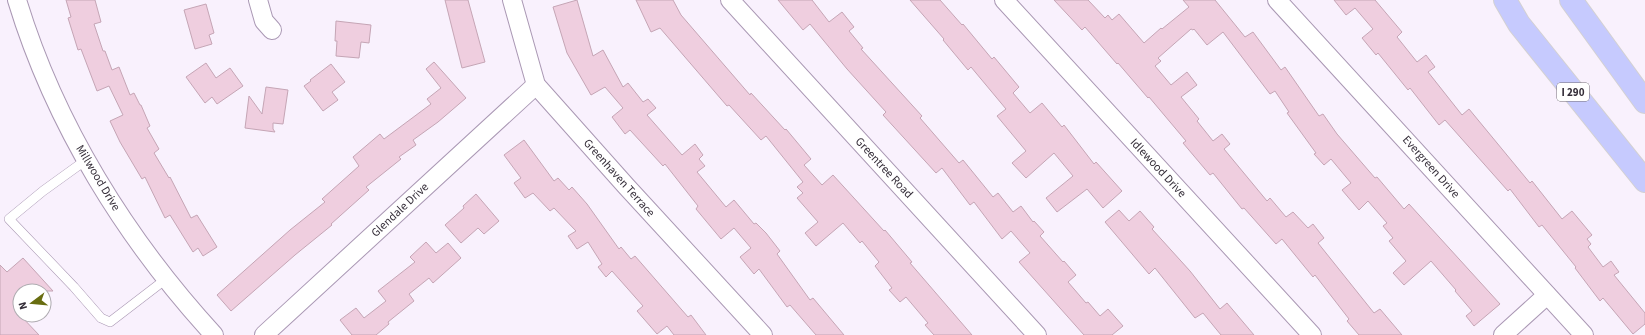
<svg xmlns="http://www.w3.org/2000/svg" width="1645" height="335" font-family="'Source Sans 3',sans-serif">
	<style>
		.building { fill: #efcedf; stroke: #c5a5b5 }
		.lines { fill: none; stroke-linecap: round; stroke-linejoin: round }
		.lane-casing { stroke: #aa98b4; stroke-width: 10 }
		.street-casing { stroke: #aa98b4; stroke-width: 20 }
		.highway-casing { stroke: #d3d1d3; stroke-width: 24 }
		.lane { stroke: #fff; stroke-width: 9 }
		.street { stroke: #fff; stroke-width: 18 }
		.highway { stroke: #c6cafe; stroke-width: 22 }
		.labels { text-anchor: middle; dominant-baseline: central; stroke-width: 3; stroke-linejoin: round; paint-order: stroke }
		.shield { fill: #fff; stroke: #726d74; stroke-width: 1 }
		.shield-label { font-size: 11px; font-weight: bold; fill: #352e39 }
		.street-label { font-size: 12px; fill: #352e39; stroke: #fff }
	</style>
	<rect width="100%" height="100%" fill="#f9f1fd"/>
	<g class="building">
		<polygon points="66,0 95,0 101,22 94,24 103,51 105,51 112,70 119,67 130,95 134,93 140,105 141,105 150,126 147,128 159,149 154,153 169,178 170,177 191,218 197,215 217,247 203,256 198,248 193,252 170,215 165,218 145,177 142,179 120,142 110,121 123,115 109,86 97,91 81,49 78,50 68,18 71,17"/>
		<polygon points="445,0 468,0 485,62 462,68"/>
		<polygon points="577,0 593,56 603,50 623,87 628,83 643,102 648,99 656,108 647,115 682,155 695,144 703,155 699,159 705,166 697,172 726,207 734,200 754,224 756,223 766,233 780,251 777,254 810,300 813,298 844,335 816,335 790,305 787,307 759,269 754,274 740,257 751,248 734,228 721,239 696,209 698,206 665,164 663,166 630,130 625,134 612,117 623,108 605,87 591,95 567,53 553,7"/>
		<polygon points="636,0 673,0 681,15 750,95 751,93 785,130 786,129 811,159 804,165 822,185 833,175 884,231 885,230 912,262 910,263 972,335 934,335 925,325 928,323 906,297 900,302 889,290 892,288 875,266 879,262 862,241 860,243 843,223 816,246 805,233 818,222 797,198 803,193 797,187 803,182 766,136 761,140 729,105 727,106 660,28 651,32"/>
		<polygon points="778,0 812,0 829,22 842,12 854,27 849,31 863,48 861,49 922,116 920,118 959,163 963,160 993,197 998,193 1013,212 1021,206 1033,222 1034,221 1044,232 1040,236 1063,262 1064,261 1076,275 1068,282 1086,303 1088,302 1100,316 1108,309 1123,326 1112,335 1084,335 1019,262 1030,253 1011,231 1002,239 974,202 970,205 942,168 936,173 883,115 886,112 847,69 810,24 803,30"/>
		<polygon points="910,0 940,0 962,25 963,24 992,59 994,57 1019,87 1013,93 1030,113 1042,103 1062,127 1064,125 1094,164 1096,162 1122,191 1103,208 1087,189 1057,212 1046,198 1073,176 1054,153 1026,178 1012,163 1026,151 997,116 1006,109 971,67 968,70 943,40 944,39"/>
		<polygon points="1054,0 1088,0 1105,18 1108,15 1112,20 1119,14 1144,43 1161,28 1162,29 1189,7 1183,0 1215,0 1245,37 1253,32 1281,70 1285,67 1319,116 1323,114 1337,134 1375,178 1377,177 1404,209 1409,204 1500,304 1474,326 1466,316 1472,311 1455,291 1456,290 1431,261 1404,285 1393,273 1406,261 1389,241 1393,238 1383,226 1387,223 1368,201 1359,210 1342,190 1351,183 1331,159 1324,165 1314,154 1316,153 1287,113 1289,112 1275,91 1270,94 1223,32 1207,45 1194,29 1193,30 1191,29 1158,58 1161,61 1155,66 1171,85 1187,72 1197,85 1181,97 1199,119 1197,121 1213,141 1222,134 1230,144 1224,149 1267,201 1270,198 1286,217 1293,212 1308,228 1313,224 1324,238 1318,243 1374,313 1380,309 1402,335 1359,335 1347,321 1349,319 1315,275 1313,277 1282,239 1276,244 1244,208 1242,209 1213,173 1210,175 1183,143 1186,141 1149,97 1148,98 1118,63 1117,64 1085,27 1082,30"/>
		<polygon points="1334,0 1375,0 1402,32 1397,37 1417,62 1426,55 1435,67 1428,72 1462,115 1469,109 1530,183 1532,181 1562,219 1572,211 1592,235 1587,239 1591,244 1588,247 1603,267 1611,261 1619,272 1614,275 1645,313 1645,324 1633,334 1603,298 1600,301 1575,268 1576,267 1542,225 1539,227 1510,189 1508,191 1445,120 1439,125 1410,88 1408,90 1378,53 1376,55 1362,38 1373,29 1355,8 1346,15"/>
		<polygon points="206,4 214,33 209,35 212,44 195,49 184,10"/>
		<polygon points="336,21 371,25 369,43 361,42 359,58 336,56 337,41 335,41"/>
		<polygon points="434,62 466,98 438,122 413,140 416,145 399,157 401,159 366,187 369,190 331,224 332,225 295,255 231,311 217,295 290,230 325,202 322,199 359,166 353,157 380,134 384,139 431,104 427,99 441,88 426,69"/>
		<polygon points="206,63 216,78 230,68 243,86 217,104 212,97 205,103 186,77"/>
		<polygon points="331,64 345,82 332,92 338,100 323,111 304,86 311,81 310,80"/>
		<polygon points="266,87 288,90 283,124 273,123 273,129 275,132 245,128 249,96 262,114"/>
		<polygon points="524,140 554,181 558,178 569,190 572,187 587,204 619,249 621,247 631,259 635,256 688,317 691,315 706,335 674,335 667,326 657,334 637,311 643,306 612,271 606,277 598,267 602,264 588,242 577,249 568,236 576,231 554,208 550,211 533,193 525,198 514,183 521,178 504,155"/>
		<polygon points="476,194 499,221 484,234 478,228 461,243 445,225 464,208 463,206"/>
		<polygon points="1119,210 1129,221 1140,211 1154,227 1152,229 1190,271 1220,309 1227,303 1254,335 1221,335 1203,313 1195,318 1155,268 1149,274 1105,222"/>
		<polygon points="426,242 436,253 448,243 461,258 433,283 429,278 409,294 414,301 388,322 389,324 376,335 352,335 340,320 356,308 364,318 386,301 378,291 415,262 410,257"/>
		<polygon points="23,258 53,291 20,291 20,315 39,335 0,335 0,265 7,272"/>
	</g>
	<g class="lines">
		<defs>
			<polyline id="lane" points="86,160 43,191 9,219 74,287 101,318 110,322 166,279"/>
			<g id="street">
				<path d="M17,0C55,125 126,239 214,335"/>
				<polyline points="258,0 264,21 272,30"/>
				<polyline points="512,0 536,85 626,186 763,335"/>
				<polyline points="730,0 1037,335"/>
				<polyline points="1004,0 1312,335"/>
				<polyline points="1277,0 1584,335"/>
				<polyline points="264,335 536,85"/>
				<polyline points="1503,335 1547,295"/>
			</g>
			<g id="highway">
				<polyline points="1505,0 1519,24 1645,181"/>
				<polyline points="1571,0 1645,102"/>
			</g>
		</defs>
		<use href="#lane" class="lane-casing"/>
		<use href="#street" class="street-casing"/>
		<use href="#highway" class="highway-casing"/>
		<use href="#lane" class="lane"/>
		<use href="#street" class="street"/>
		<use href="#highway" class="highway"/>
	</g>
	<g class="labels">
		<rect class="shield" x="1557" y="83" width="32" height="18" rx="3"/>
		<g class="shield-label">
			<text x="1573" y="92">I 290</text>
		</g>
		<g class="street-label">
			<text transform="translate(1431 167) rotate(48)">Evergreen Drive</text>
			<text transform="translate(884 168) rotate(47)">Greentree Road</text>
			<text transform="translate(1158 168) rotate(47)">Idlewood Drive</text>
			<text transform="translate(98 178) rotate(59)">Millwood Drive</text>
			<text transform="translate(619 178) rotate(48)">Greenhaven Terrace</text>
			<text transform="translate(400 210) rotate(-43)">Glendale Drive</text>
		</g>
	</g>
	<g transform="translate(32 303) rotate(254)"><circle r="19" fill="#ffffff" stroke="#aeabb0"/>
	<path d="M0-3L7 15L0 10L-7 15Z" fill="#686d10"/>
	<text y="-6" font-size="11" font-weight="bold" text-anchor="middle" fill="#352e39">N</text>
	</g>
</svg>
